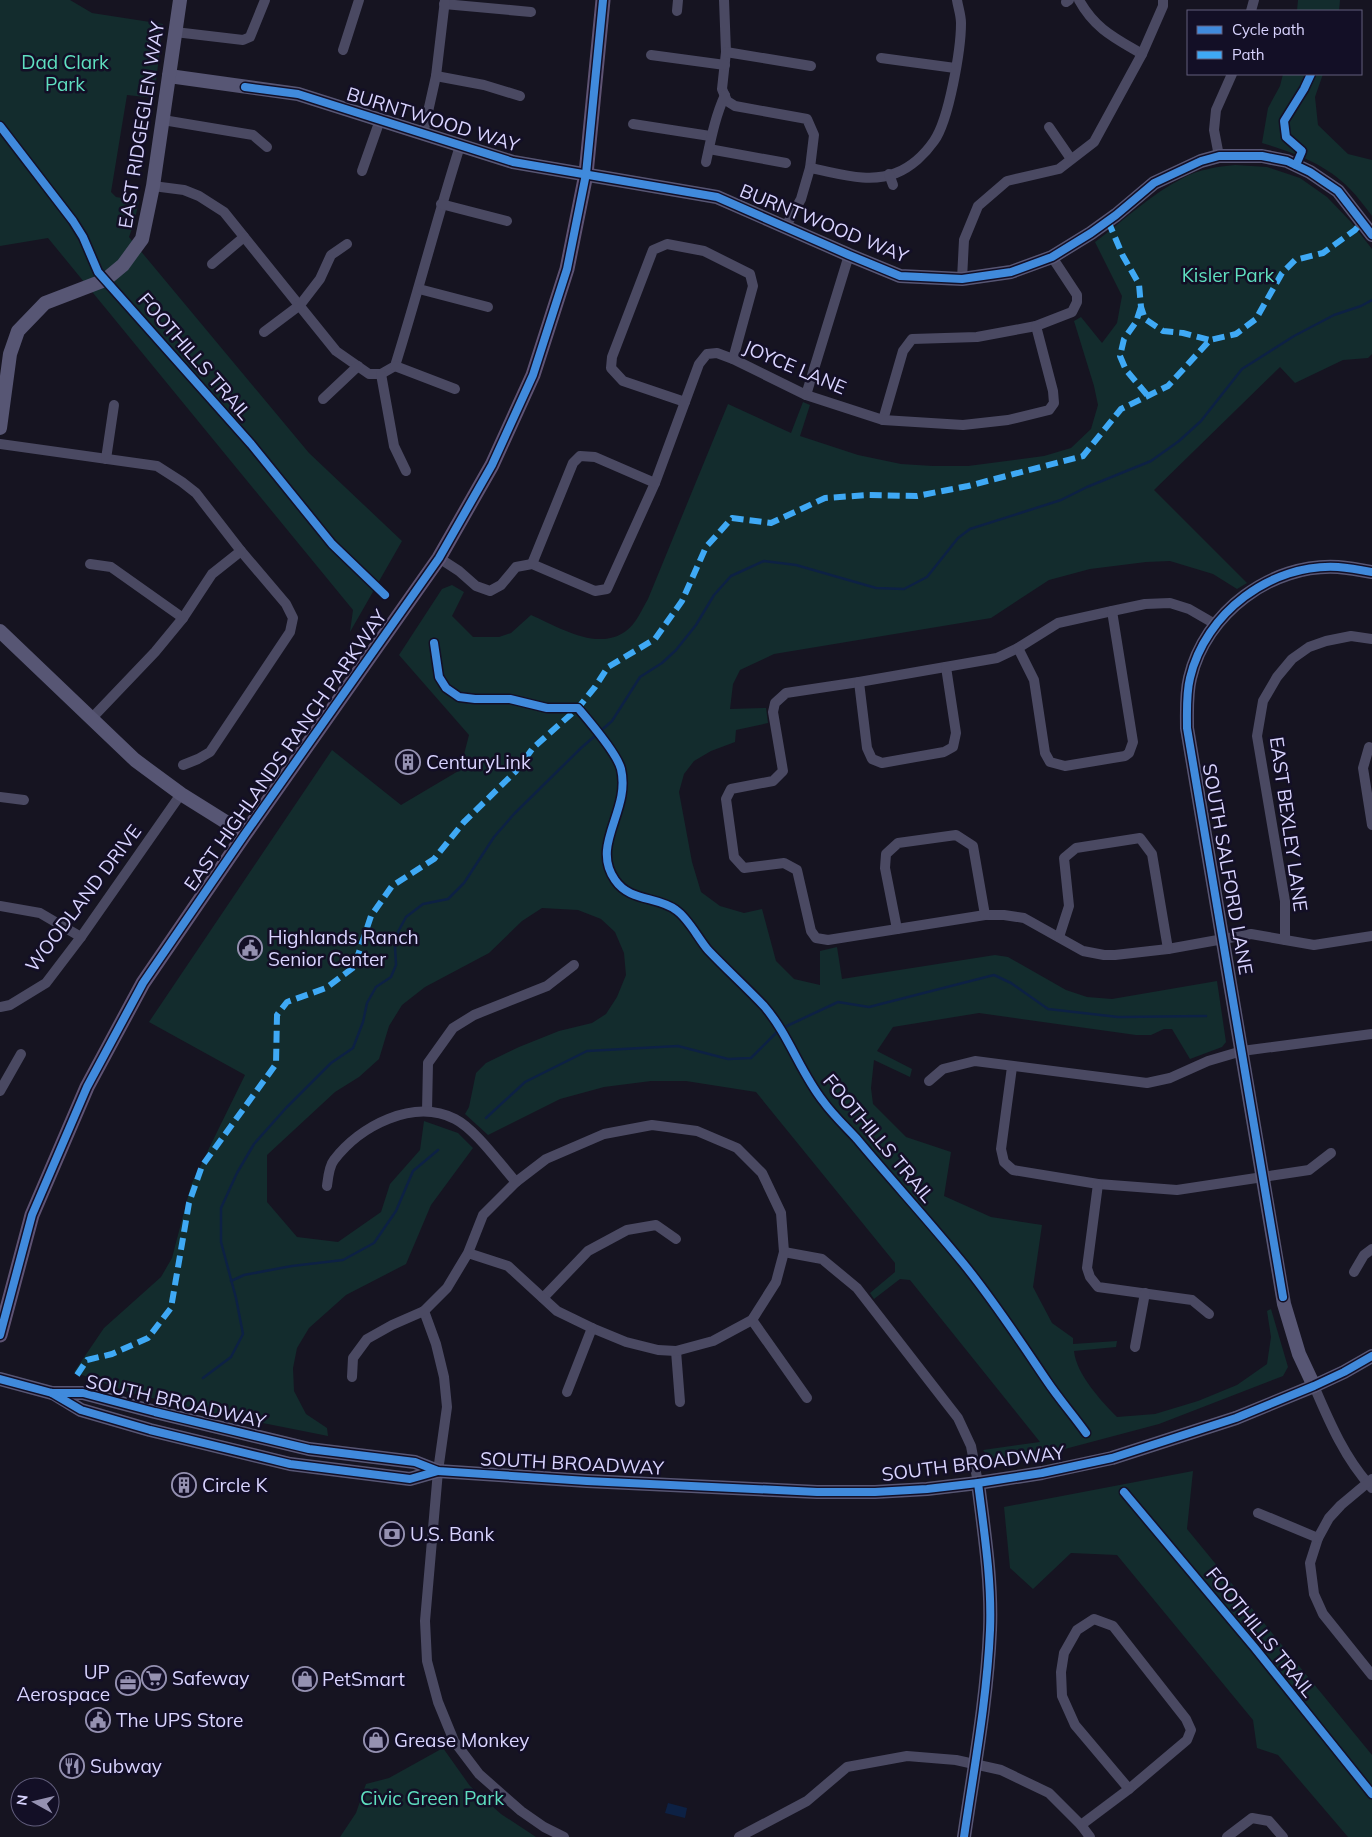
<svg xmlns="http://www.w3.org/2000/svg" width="1372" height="1837" font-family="Mulish,sans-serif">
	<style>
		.green { fill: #132c2d }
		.water { fill: #0d2144 }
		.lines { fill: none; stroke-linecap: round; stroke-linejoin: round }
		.stream { stroke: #0d2144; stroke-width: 2.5 }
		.street { stroke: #4a4962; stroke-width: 10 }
		.secondary { stroke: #575674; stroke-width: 14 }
		.primary { stroke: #5e5373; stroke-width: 15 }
		.quiet { stroke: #3fa9f5; stroke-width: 6; stroke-dasharray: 12 6; stroke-linecap: butt }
		.cycleway-casing { stroke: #130f26; stroke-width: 11 }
		.cycleway { stroke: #408adc; stroke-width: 8 }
		.labels { text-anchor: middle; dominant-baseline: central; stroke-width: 5; stroke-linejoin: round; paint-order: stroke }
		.park-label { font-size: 19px; fill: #5fe0c0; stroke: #130f26 }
		.street-label { font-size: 19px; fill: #d9d4ff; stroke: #130f26 }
		.poi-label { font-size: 19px; fill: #d9d4ff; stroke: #130f26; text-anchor: start }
	</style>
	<rect width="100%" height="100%" fill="#161421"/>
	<g class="green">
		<polygon points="0,0 70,0 92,13 163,24 154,98 127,95 111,192 116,197 139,201 134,223 129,237 309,453 402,541 350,632 353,610 48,238 0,246"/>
		<polygon points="1298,0 1340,0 1339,11 1297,11"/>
		<path d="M1283,74H1323L1315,97L1318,125L1348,154L1372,160V216C1365,207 1358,197 1350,189C1326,164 1295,153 1262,143L1268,108L1280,86Z"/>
		<path d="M1235,165L1267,167L1300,178L1327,197L1351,222L1372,249V354L1368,358L1343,360L1295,383L1280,367L1154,490L1247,583L1237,589L1213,574L1170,561L1146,562L1090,569L1049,580L991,618L774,654L740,670L733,684L730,709L766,708L768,723L736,730L735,742L711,751L694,761L684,774L679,792L692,862L701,892L720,906L744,913L762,909L776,961L794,979L820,985V951L837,947L842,979L995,955L1008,957L1066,990L1087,997L1112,999L1217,981L1226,1042L1222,1047L1190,1059L1172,1029H1164L1151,1035H1136L979,1013L893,1027L877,1051L912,1069L910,1077L874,1060L871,1088L873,1104L906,1137L951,1152L944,1196L991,1217L1042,1225L1033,1287L1052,1323L1073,1338V1344L1117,1341L1116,1347L1074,1351C1076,1374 1102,1402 1117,1417L1155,1414L1198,1401L1237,1385L1267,1364L1271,1337L1267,1311L1271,1309L1288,1367L1283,1376L1159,1424L1061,1450L990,1459L983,1450L1040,1442L910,1280L900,1279L874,1299L870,1293L895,1272V1263L756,1092L686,1081H651L604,1087L560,1099L488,1135L465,1114L469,1107L476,1073L486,1063L519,1047L559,1031L592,1023L606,1014L617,997L626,975L624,953L615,932L601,919L578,910L542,908L522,921L489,953L425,987L402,1005L389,1026L379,1059L359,1077L335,1092L267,1155V1202L297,1237L338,1242L381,1212L390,1184L420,1150L424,1121L458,1133L473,1148L431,1205L406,1264L346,1295L309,1328L297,1348L293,1368L294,1391L306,1414L327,1428L328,1436L207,1412L128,1392L74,1372L104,1328L161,1277L172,1258L191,1185L245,1075L149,1022L332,750L401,805L460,770L469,735L399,655L442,589L452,585L464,592L452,616L473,637H499L511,633L531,615C559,627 597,652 626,631C636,624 642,609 648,599L728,404L791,433L803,402L810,405L800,436L858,455L901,464L933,466H968L1044,456L1071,448L1091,429L1098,405L1094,386L1074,321L1081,317L1102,343L1117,323L1122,296L1095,242C1123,221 1151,194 1183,178C1199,169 1217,167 1235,165Z"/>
		<polygon points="1193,1471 1187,1529 1372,1755 1372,1837 1348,1837 1278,1755 1257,1748 1253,1720 1117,1555 1071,1553 1033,1589 1010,1568 1004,1507"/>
		<polygon points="443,1748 470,1786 501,1814 536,1837 340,1837 356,1813 366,1784 389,1778"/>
	</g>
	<polygon class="water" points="668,1803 687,1808 685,1818 665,1813"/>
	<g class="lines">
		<g class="stream">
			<polyline points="486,1118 525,1082 587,1051 678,1046 728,1059 751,1058 776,1033 789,1025 838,1002 869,1007 994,975 1011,983 1048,1009 1118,1017 1206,1016"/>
			<polyline points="231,1281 244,1275 292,1266 343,1260 374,1243 396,1211 413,1171 438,1150"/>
			<polyline points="203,1378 231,1357 243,1334 236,1298 221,1242 221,1208 237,1173 254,1144 286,1108 331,1063 353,1048 363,1022 367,1003 376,987 391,977 396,965 395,947 398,932 406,917 423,904 448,899 464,883 494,837 514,814 581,748 612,721 640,677 662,663 676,650 696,625 714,595 731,576 764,561 796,565 876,588 904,589 927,577 958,538 970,529 1061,500 1087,487 1151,461 1179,441 1201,421 1242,369 1294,336 1334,315 1361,306 1372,300"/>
		</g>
		<g class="street">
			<polyline points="724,0 726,52 722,89 727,101 735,106 807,119 814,135 810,168 801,199 786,226"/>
			<path d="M1079,0C1095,29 1115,38 1142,54"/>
			<polyline points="1066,2 1069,0"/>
			<polyline points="444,4 531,12"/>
			<polyline points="677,11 678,0"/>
			<polyline points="1251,11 1254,0"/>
			<polyline points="175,32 243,40 250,37 265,0"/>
			<polyline points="343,50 359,0"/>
			<polyline points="726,52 811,66"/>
			<polyline points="651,55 725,65"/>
			<polyline points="881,58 955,68"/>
			<polyline points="436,76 484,85 520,96"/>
			<polyline points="163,120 253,135 267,147"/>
			<polyline points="633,124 710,136"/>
			<polyline points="1049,127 1071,159"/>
			<polyline points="423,134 436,76 445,0"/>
			<polyline points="709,149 786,163"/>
			<polyline points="1219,156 1214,130 1216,110 1232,74"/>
			<path d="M706,162C711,139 715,117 725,95"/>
			<path d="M810,168C838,173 869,184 896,173C911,167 925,154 934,141C949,120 961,49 961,23C961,15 958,7 957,0"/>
			<polyline points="362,171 380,120"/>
			<polyline points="889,174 893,185"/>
			<path d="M153,186L184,190L199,196L224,212L336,351L369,374H381L395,366C418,293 437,218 460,146"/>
			<polyline points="441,204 507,221"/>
			<polyline points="212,264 244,237"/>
			<polyline points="962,279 964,240 978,206 1007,181 1059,169 1094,142 1142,54 1163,6 1163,0"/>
			<polyline points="419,289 488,307"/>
			<polyline points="264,332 300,305 320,279 331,255 347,244"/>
			<polyline points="395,366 455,389"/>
			<polyline points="381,374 394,446 406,471"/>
			<polyline points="806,395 849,255"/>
			<polyline points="323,399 358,366"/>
			<polyline points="685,402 623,381 611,368 612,357 653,250 667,244 704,251 750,274 753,286 733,359"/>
			<polyline points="883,420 903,351 912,339 977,337 1036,326 1072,312 1077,302 1077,295 1052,257"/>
			<polyline points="0,444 157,466 182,482 196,493 241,551 286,604 293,618 290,632 210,752 198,759 183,765"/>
			<polyline points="106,459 114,405"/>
			<polyline points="439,558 459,571 476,586 490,591 501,585 516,567 532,564 595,591 607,589 655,483 699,364 707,354 717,353 733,359 806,395 883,420 963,425 1008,420 1049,410 1054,403 1053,391 1036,326"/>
			<polyline points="90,564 111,567 183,618"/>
			<polyline points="532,564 573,463 580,456 595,457 655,483"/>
			<polyline points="1215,624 1189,609 1170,603 1145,604 1112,611 1058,623 1018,648 997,658 859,682 786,693 775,703 773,712 783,771 773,781 731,789 726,799 734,857 744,868 784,863 797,870 811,931 816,938 828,940 985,915 1004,915 1024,918 1083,951 1104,955 1115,955 1168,949 1251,934 1314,945 1372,936"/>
			<polyline points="1018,648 1034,680 1045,753 1050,762 1065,766 1125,756 1129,753 1133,742 1112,611"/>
			<polyline points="859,682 867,748 872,759 882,763 944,752 953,747 956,733 946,667"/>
			<polyline points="92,718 155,652 183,618 212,574 241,551"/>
			<polyline points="1369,747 1363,768 1372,825"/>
			<polyline points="0,797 24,800"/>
			<polyline points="0,906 40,913 81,937"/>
			<polyline points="897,929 885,868 886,854 898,843 956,835 973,846 985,915"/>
			<polyline points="1059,937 1069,906 1064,858 1076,848 1140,838 1152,854 1168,949"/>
			<polyline points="1285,940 1285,901 1257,736 1263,701 1277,677 1292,659 1309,647 1326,641 1351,636 1372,639"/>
			<polyline points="0,1007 10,1005 46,983 81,937 181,794"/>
			<polyline points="1012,1067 1001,1149 1004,1162 1013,1170 1098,1184 1177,1190 1309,1170 1331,1153"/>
			<polyline points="929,1081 943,1069 975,1061 1147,1083 1170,1078 1208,1061 1242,1051 1372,1034"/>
			<polyline points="0,1091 21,1054"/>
			<polyline points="427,1111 428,1063 453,1028 474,1015 547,986 574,965"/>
			<polyline points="1098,1184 1087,1268 1090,1277 1098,1287 1192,1300 1209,1314"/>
			<path d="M327,1186C328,1178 329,1166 334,1160C360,1126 413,1098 455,1119C475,1129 500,1164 516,1182"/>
			<polyline points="784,1252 822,1259 857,1288 958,1418 971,1446 978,1483"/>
			<polyline points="1354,1272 1364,1255 1372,1249"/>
			<polyline points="543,1298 588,1251 627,1230 656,1225 676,1239"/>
			<polyline points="424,1311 436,1344 444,1377 447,1407 438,1471 425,1621 427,1661 438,1702 454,1741 479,1774 521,1811 544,1827 564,1837"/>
			<polyline points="752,1320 807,1398"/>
			<polyline points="1135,1347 1145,1293"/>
			<polyline points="676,1351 680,1402"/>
			<polyline points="352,1377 353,1358 367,1339 392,1325 424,1311 447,1288 468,1253 483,1215 516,1182 546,1159 604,1134 652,1125 697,1131 737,1148 762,1173 781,1213 784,1252 776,1282 752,1320 713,1341 676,1351 658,1350 626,1342 592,1328 557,1311 508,1266 468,1253"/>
			<path d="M1314,1386C1329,1421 1345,1459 1372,1488"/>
			<polyline points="567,1392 592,1328"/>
			<polyline points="1372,1479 1341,1505 1329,1518 1318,1538 1310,1563 1314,1594 1323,1614 1372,1675"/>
			<polyline points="1258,1513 1318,1538"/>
			<polygon points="1094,1619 1113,1626 1186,1719 1191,1730 1187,1740 1129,1789 1075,1725 1062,1696 1061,1672 1064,1653 1077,1630"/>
			<polyline points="1081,1825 1129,1789"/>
			<polyline points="739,1837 807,1801 847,1767 907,1756 956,1760 1001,1770 1049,1793 1081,1825 1090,1837"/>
			<polyline points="1227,1837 1252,1818 1269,1821 1283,1837"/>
		</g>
		<g class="secondary">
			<polyline points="169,76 298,94 513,162 717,197 849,255 900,276 962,279 1011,272 1052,257 1091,233 1116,215 1154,183 1201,161 1219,156 1262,156 1287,161 1310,172 1338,191 1372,235"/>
			<polyline points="0,428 10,354 18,331 45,303 105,280 123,265 142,239 153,186 180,0"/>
			<polyline points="0,631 135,760 181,794 245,834"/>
			<polyline points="0,1379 52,1393 83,1393 155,1412 309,1449 415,1462 438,1471 587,1481 817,1492 875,1492 927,1489 978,1483 1042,1473 1112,1458 1236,1418 1314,1386 1344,1372 1372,1356"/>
			<path d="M1314,1386L1299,1354L1284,1304L1187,728C1187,711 1186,694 1190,678C1205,613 1271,563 1338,567C1349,568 1361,570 1372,572"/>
			<polyline points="53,1393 81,1410 150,1430 290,1464 410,1479 438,1471"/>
			<path d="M964,1837C974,1768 987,1700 990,1630C992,1581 984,1531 978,1483"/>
		</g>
		<polyline class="primary" points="0,1335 32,1215 87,1087 143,983 245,834 439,558 492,465 533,375 567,269 586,174 603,0"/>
		<g class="quiet">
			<polyline points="1108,221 1123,256 1139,284 1141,307 1145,319 1163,331 1183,333 1210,340"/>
			<polyline points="1141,307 1136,322 1124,339 1120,356 1126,370 1148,396"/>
			<polyline points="77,1375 87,1360 112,1354 148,1338 171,1308 189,1203 202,1166 276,1064 277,1015 287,1002 326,988 354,967 371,916 392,886 434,859 464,822 516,771 533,748 578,708 595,687 608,667 655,639 682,601 706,547 732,518 771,523 825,498 868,495 917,496 968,486 1083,456 1121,409 1168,386 1210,340 1236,334 1256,319 1282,273 1295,260 1323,253 1355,230 1362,222"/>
		</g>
		<defs>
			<g id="cycleway">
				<polyline points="245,87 298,94 513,162 717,197 849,255 900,276 962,279 1011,272 1052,257 1091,233 1116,215 1154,183 1201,161 1219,156 1262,156 1287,161 1310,172 1338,191 1372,235"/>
				<polyline points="0,126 73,221 83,237 98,272 251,444 332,544 385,595"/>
				<polyline points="1296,165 1302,151 1286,137 1284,121 1304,89 1311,74"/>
				<path d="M434,643L439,677L446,688L459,697L475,699H510L547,708H578C589,721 617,753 621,769C631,811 590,844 615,880C630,902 657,896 676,910C688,918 698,938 708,950C726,969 746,987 764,1006C789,1035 800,1072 823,1101C833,1115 846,1127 857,1139C892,1181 929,1221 963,1263C994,1301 1020,1341 1047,1381C1059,1399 1074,1416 1086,1433"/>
				<path d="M1283,1297L1187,728C1187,711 1186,694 1190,678C1205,613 1271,563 1338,567C1349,568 1361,570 1372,572"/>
				<polyline points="0,1335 32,1215 87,1087 143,983 245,834 439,558 492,465 533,375 567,269 586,174 603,0"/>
				<polyline points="0,1379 52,1393 83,1393 155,1412 309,1449 415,1462 438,1471 587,1481 817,1492 875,1492 927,1489 978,1483 1042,1473 1112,1458 1236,1418 1314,1386 1344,1372 1372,1356"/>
				<polyline points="52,1393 81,1410 150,1430 290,1464 410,1479 438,1471"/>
				<polyline points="1124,1492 1254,1647 1372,1794"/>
				<path d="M964,1837C974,1768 987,1700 990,1630C992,1581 984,1531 978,1483"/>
			</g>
		</defs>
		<use href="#cycleway" class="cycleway-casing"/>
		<use href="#cycleway" class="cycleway"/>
	</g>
	<defs>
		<symbol id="building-ring" viewBox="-11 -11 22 22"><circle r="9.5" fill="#130f26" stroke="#9591b1" stroke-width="1.5"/><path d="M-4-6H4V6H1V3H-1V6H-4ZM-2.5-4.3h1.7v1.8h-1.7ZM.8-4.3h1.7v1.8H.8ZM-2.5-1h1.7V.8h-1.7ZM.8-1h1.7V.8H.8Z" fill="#9591b1"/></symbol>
		<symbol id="civic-ring" viewBox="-11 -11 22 22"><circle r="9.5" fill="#130f26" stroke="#9591b1" stroke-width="1.5"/><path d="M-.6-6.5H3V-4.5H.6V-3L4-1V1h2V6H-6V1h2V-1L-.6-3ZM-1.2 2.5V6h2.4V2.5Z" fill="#9591b1"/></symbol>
		<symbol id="bank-ring" viewBox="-11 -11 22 22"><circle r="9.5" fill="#130f26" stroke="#9591b1" stroke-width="1.5"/><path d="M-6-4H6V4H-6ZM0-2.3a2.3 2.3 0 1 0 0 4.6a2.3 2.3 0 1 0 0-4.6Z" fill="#9591b1"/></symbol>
		<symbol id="supermarket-ring" viewBox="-11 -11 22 22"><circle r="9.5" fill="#130f26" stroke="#9591b1" stroke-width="1.5"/><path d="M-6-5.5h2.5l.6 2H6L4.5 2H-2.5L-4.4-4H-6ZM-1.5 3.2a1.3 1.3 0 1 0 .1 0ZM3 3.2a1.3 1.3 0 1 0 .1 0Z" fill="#9591b1"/></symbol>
		<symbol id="shop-ring" viewBox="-11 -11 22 22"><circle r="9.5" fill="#130f26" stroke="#9591b1" stroke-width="1.5"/><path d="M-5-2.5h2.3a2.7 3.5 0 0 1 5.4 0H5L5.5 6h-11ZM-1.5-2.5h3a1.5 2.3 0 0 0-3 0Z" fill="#9591b1"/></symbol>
		<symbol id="office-ring" viewBox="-11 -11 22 22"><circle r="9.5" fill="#130f26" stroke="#9591b1" stroke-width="1.5"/><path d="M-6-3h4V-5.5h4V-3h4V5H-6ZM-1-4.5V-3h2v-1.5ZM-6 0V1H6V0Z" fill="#9591b1"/></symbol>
		<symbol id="restaurant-ring" viewBox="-11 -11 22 22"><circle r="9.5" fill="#130f26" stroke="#9591b1" stroke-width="1.5"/><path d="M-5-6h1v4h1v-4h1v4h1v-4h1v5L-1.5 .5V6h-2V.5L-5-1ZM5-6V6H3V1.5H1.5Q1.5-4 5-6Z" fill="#9591b1"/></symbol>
	</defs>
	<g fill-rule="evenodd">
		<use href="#building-ring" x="394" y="748" width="28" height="28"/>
		<use href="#civic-ring" x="236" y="934" width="28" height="28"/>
		<use href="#building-ring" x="170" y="1471" width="28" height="28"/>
		<use href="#bank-ring" x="378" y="1520" width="28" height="28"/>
		<use href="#supermarket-ring" x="140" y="1664" width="28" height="28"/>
		<use href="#shop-ring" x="291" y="1665" width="28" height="28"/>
		<use href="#office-ring" x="114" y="1669" width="28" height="28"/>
		<use href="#civic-ring" x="84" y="1706" width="28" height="28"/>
		<use href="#shop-ring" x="362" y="1726" width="28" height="28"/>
		<use href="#restaurant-ring" x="58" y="1752" width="28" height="28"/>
	</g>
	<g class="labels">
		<g class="park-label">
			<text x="65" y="62">Dad Clark<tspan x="65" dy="22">Park</tspan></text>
			<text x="1228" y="275">Kisler Park</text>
			<text x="432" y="1798">Civic Green Park</text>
		</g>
		<g class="street-label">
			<text transform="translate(433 119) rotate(17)">BURNTWOOD WAY</text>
			<text transform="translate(141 125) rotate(-81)">EAST RIDGEGLEN WAY</text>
			<text transform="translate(824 223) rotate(22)">BURNTWOOD WAY</text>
			<text transform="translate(195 356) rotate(49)">FOOTHILLS TRAIL</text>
			<text transform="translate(795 367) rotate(23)">JOYCE LANE</text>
			<text transform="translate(285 750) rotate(-55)">EAST HIGHLANDS RANCH PARKWAY</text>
			<text transform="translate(1289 824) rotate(82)">EAST BEXLEY LANE</text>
			<text transform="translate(1228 869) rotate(80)">SOUTH SALFORD LANE</text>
			<text transform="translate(83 898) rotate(-53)">WOODLAND DRIVE</text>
			<text transform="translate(879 1138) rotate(50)">FOOTHILLS TRAIL</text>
			<text transform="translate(176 1401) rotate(13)">SOUTH BROADWAY</text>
			<text transform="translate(572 1463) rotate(3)">SOUTH BROADWAY</text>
			<text transform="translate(973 1463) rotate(-7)">SOUTH BROADWAY</text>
			<text transform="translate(1261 1632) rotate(51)">FOOTHILLS TRAIL</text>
		</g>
		<g class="poi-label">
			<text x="426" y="762">CenturyLink</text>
			<text x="268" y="937">Highlands Ranch<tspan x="268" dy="22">Senior Center</tspan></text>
			<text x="202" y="1485">Circle K</text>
			<text x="410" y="1534">U.S. Bank</text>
			<text x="110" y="1672" text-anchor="end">UP<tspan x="110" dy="22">Aerospace</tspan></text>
			<text x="172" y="1678">Safeway</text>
			<text x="322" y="1679">PetSmart</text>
			<text x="116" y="1720">The UPS Store</text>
			<text x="394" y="1740">Grease Monkey</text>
			<text x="90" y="1766">Subway</text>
		</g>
	</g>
	<rect x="1187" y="10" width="175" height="65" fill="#130f26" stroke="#625e7d"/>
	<rect x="1197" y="26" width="25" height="8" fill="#408adc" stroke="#625e7d"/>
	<text x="1232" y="35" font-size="15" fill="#d9d4ff">Cycle path</text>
	<rect x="1197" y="51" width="25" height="8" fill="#3fa9f5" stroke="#625e7d"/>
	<text x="1232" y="60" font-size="15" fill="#d9d4ff">Path</text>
	<g transform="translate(35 1802) rotate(278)"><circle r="24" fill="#130f26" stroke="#625e7d"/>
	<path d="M0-4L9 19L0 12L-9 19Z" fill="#9591b1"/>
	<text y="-8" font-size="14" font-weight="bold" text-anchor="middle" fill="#d9d4ff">N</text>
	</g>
</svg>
